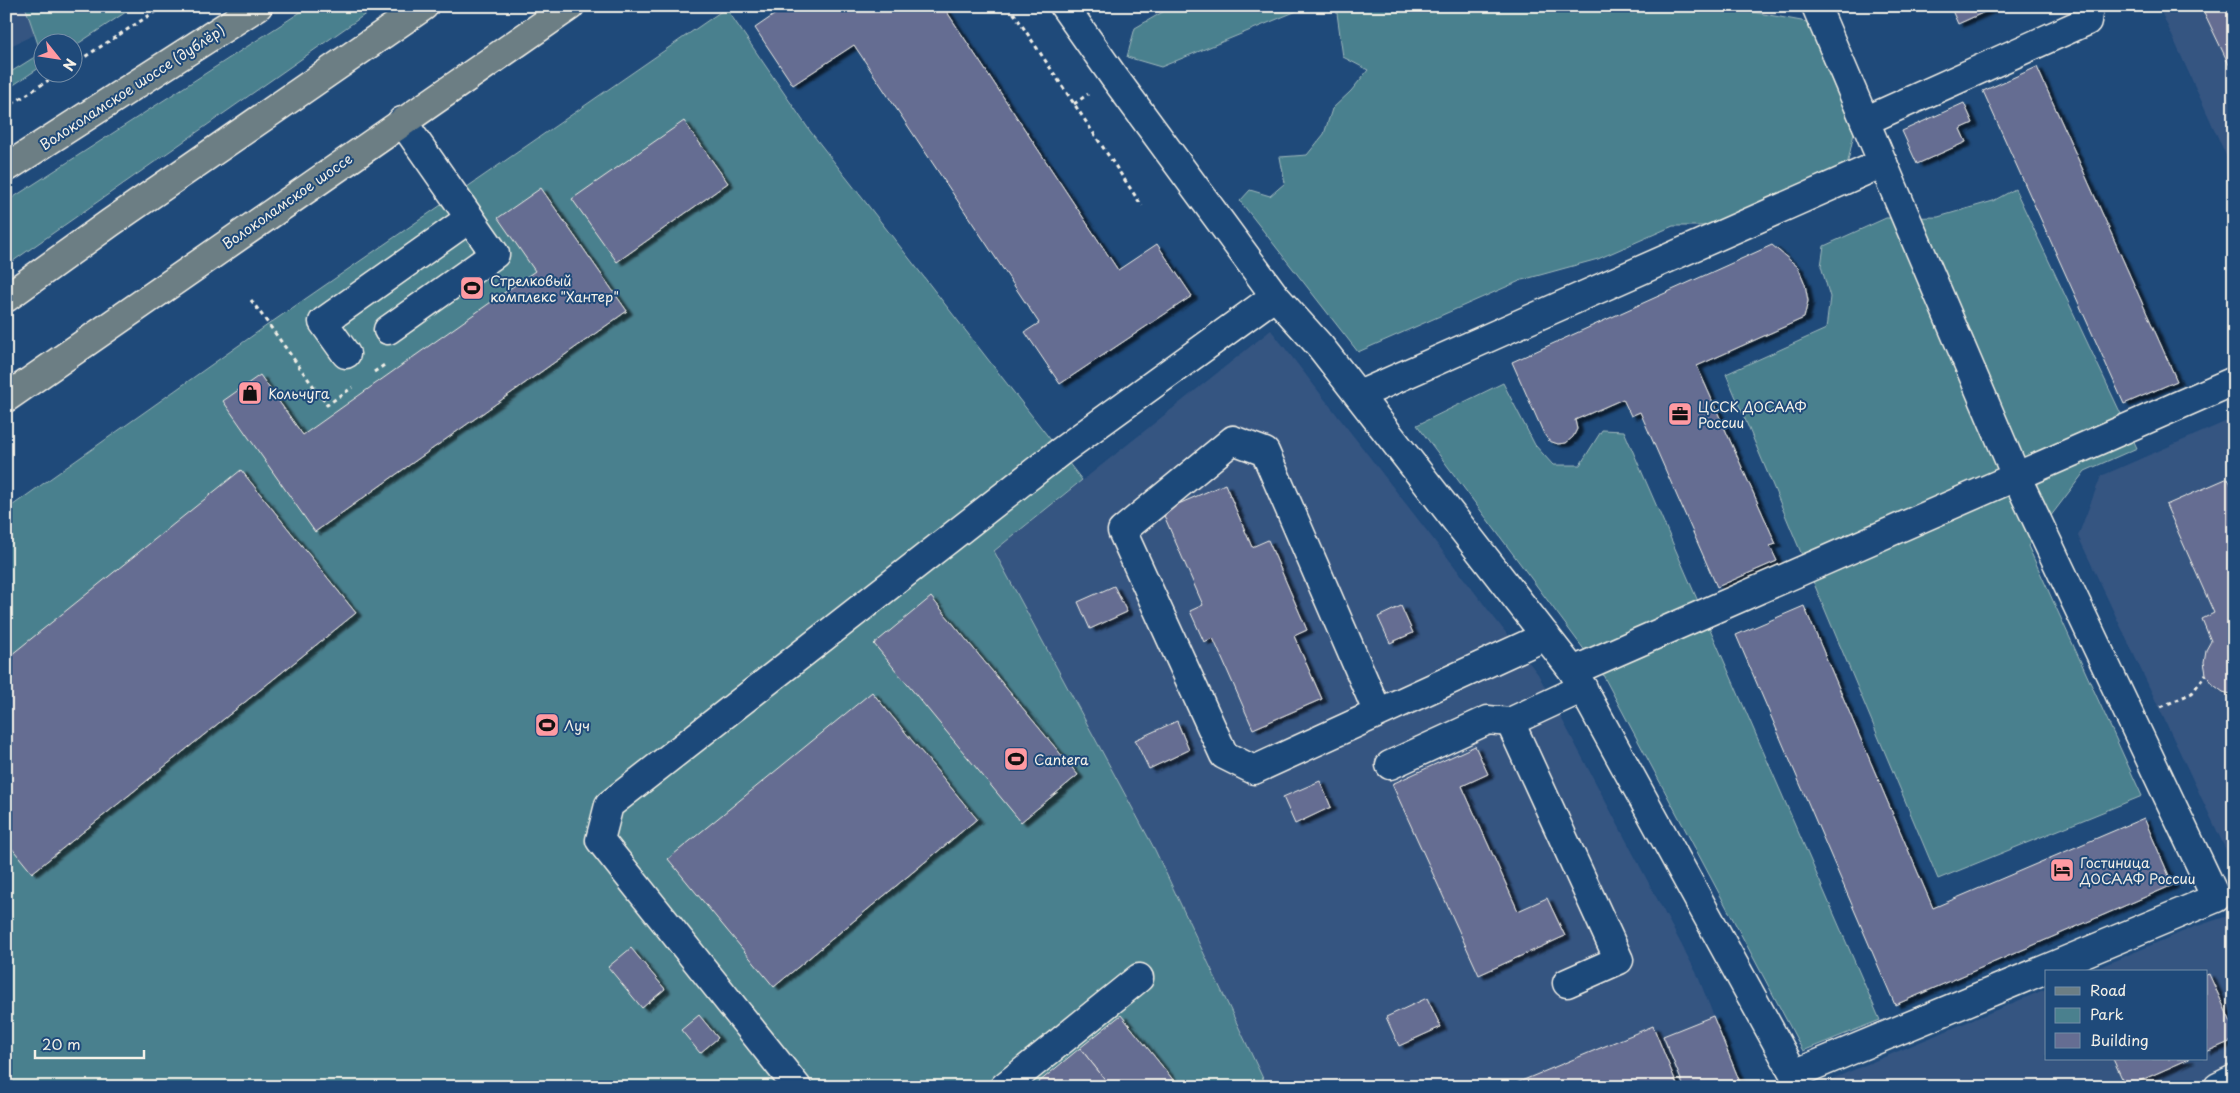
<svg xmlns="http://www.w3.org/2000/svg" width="2240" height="1093" font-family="'Playpen Sans',sans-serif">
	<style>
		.built { fill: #345481 }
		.green { fill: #4a808e; stroke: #9fb8bb }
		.building { fill: #656d92; stroke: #f4f1e8; filter: url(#shadow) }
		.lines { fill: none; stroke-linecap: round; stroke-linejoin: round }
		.minor-casing { stroke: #f4f1e8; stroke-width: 31 }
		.major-casing { stroke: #f4f1e8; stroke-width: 31 }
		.path { stroke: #f4f1e8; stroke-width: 3; stroke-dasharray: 4 4; stroke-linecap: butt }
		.minor { stroke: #1f4a7a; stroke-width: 28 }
		.major { stroke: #6c7e84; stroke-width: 28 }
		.labels { text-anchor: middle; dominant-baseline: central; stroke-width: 4; stroke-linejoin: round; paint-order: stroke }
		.street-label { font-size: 14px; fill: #f4f1e8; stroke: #1f4a7a }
		.poi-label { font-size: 14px; fill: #f4f1e8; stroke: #1f4a7a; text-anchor: start }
	</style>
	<defs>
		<filter id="shadow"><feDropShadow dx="5.5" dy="3" stdDeviation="1" flood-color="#0009"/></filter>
	</defs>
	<rect width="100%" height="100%" fill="#1f4a7a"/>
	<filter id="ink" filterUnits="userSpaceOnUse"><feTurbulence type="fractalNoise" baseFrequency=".02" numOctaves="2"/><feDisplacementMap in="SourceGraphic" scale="10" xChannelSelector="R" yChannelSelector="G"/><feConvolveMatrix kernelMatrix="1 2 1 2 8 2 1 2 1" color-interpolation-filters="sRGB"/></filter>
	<g filter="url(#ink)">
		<g class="built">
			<polygon points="6,6 25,6 36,34 6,48"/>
			<polygon points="2158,6 2234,6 2234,173 2164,18"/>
			<polygon points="1271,330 1538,674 1697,974 1742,1087 1267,1087 1155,850 994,551"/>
			<polygon points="2234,418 2234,867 2078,536 2101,476"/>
			<polygon points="2234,914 2234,1087 1813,1087 2046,989 2046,1059 2206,1059 2206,972 2088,972 2194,927"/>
		</g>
		<g class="green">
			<polygon points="25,6 135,6 73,47 72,42 42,42 42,66 6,90 6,75 41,53"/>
			<polygon points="310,6 377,6 6,266 6,202"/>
			<polygon points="1173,6 1309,6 1161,67 1127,57 1135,28"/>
			<polygon points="1336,6 1720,6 1807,22 1854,133 1847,166 1714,226 1673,226 1598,259 1522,280 1358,352 1240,201 1250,190 1270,196 1285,183 1280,157 1307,155 1324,134 1332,109 1351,91 1368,70 1343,57"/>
			<polygon points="726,8 810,131 1082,480 994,551 1155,850 1267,1087 6,1087 6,510 269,324"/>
			<polygon points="2015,189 2137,448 2085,471 2028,546 2142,796 1938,879 1726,374 1826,329 1830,297 1821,266 1824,246 1886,218 1938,217 1993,201"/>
			<polygon points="1503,383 1535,445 1553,465 1580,465 1602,430 1624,431 1880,1020 1803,1051 1603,675 1417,425"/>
		</g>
		<g class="building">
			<polygon points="787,6 907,6 908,9 912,6 943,6 1118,270 1157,244 1192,296 1060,384 1025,332 1039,323 854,45 793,85 755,28"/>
			<polygon points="1950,6 1998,6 1958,24"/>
			<polygon points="2201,6 2234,6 2234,75"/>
			<polygon points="2037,67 2177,381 2124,404 1983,91"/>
			<polygon points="1964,103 1973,123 1960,129 1966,142 1917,164 1902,131"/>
			<polygon points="684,121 728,183 617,262 572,199"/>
			<polygon points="541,188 627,311 315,532 223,401 260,375 303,435 535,271 498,218"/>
			<polygon points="1772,245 1798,267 1805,284 1808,301 1804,318 1697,366 1776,544 1770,546 1777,561 1717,587 1640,412 1631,416 1623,399 1575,420 1577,429 1573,437 1566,443 1558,444 1549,441 1544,434 1512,362"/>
			<polygon points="241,470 356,613 32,873 6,841 6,659"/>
			<polygon points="2228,478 2234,491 2234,695 2223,692 2211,683 2206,674 2204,662 2206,650 2211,641 2202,619 2214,613 2166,505"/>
			<polygon points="1225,484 1252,547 1268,540 1307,630 1294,636 1322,699 1253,729 1213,638 1204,642 1190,611 1203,605 1162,511"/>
			<polygon points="1114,586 1127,612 1090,629 1078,602"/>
			<polygon points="931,597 1078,775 1021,822 874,644"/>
			<polygon points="1401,606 1413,633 1390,643 1378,617"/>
			<polygon points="1804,606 1933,908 2144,818 2173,885 1895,1005 1736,635"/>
			<polygon points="872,692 977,819 774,987 668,859"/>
			<polygon points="1177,721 1189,750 1149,769 1135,740"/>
			<polygon points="1475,746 1488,774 1462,786 1518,911 1547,898 1565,936 1479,975 1392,784"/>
			<polygon points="1320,781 1331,807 1295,824 1283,797"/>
			<polygon points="631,948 665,989 642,1008 608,967"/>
			<polygon points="2209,974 2234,1029 2234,1040 2206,1052 2206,975"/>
			<polygon points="1427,998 1441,1027 1399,1046 1386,1017"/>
			<polygon points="699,1015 718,1038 700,1053 681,1030"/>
			<polygon points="1121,1015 1179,1087 1111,1087 1080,1048"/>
			<polygon points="1713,1016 1742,1087 1684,1087 1663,1036"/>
			<polygon points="1653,1026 1678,1087 1507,1087"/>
			<polygon points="1080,1048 1111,1087 1033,1087"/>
			<polygon points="2113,1059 2189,1059 2126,1087"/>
		</g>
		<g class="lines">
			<defs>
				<g id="minor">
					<polyline points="1064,6 1114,77 1275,296 1320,346 1573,671 1794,1074 2216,898 2016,476 1816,6"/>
					<polyline points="1865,121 2087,21 2089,6"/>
					<polyline points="388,330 495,254 402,121"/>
					<polyline points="346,354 323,322 470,218"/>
					<polyline points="1359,395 1883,163"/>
					<polyline points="1573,671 2234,381"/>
					<polyline points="1378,713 1265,452 1233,440 1122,531 1224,755 1254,770 1546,636"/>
					<polyline points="1390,765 1488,720 1510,722"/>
					<polyline points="1567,983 1619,960 1510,722 1583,688"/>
					<polyline points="797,1087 600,840 609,805 1060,452 1275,296"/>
					<polyline points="1004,1087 1139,978"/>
					<polyline points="2218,1087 2234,1079"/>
				</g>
				<g id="major">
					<polyline points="6,168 258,6"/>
					<polyline points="6,298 110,223 424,6"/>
					<polyline points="6,398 570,6"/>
				</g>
			</defs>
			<use href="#minor" class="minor-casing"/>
			<use href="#major" class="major-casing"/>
			<g class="path">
				<polyline points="1009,6 1142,206"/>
				<polyline points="72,65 164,6"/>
				<polyline points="1074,104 1088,94"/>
				<polyline points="6,108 61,72"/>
				<polyline points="251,300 327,405 353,387"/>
				<polyline points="374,372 386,364"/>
				<polyline points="2161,707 2192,693 2206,674"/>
			</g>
			<use href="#minor" class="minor"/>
			<use href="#major" class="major"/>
		</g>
	</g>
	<defs>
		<symbol id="stadium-square" viewBox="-11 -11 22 22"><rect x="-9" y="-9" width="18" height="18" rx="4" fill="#ff9aa2" stroke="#1f4a7a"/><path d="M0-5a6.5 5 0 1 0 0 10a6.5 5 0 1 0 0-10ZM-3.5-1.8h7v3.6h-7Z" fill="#111"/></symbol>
		<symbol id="shop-square" viewBox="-11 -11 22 22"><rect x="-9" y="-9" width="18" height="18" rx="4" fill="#ff9aa2" stroke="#1f4a7a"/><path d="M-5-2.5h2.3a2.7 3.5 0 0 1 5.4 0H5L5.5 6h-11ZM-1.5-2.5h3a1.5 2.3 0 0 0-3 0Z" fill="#111"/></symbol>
		<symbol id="office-square" viewBox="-11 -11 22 22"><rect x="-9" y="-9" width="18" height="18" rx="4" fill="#ff9aa2" stroke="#1f4a7a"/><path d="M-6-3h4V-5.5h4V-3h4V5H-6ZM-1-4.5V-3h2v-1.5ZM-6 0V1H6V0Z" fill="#111"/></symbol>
		<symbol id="hotel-square" viewBox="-11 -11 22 22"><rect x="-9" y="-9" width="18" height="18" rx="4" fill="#ff9aa2" stroke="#1f4a7a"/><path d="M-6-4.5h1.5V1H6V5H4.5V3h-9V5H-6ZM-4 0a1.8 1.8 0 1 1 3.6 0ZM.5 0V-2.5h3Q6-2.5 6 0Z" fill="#111"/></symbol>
	</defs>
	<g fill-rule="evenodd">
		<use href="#stadium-square" x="458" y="274" width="28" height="28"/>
		<use href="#shop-square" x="236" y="379" width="28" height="28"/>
		<use href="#office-square" x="1666" y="400" width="28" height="28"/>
		<use href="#stadium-square" x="533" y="711" width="28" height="28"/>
		<use href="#stadium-square" x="1002" y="745" width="28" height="28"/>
		<use href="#hotel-square" x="2048" y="856" width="28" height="28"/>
	</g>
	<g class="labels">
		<g class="street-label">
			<text transform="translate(132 87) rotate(-33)">Волоколамское шоссе (дублёр)</text>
			<text transform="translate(287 201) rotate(-35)">Волоколамское шоссе</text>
		</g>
		<g class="poi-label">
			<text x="490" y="280">Стрелковый<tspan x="490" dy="16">комплекс "Хантер"</tspan></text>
			<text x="268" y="393">Кольчуга</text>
			<text x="1698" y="406">ЦССК ДОСААФ<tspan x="1698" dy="16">России</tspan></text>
			<text x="564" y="725">Луч</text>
			<text x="1034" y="759">Cantera</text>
			<text x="2080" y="862">Гостиница<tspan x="2080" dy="16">ДОСААФ России</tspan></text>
		</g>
	</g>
	<rect width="2240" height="1093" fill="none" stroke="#1f4a7a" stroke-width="25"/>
	<rect x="12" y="12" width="2215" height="1068" fill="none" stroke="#f4f1e8" stroke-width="2" filter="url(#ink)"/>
	<rect x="2045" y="970" width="162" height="90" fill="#1f4a7a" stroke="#748da6"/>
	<rect x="2055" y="987" width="25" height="8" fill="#6c7e84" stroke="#748da6"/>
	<text x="2090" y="996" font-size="15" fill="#f4f1e8">Road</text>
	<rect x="2055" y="1008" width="25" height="15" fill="#4a808e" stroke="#748da6"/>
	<text x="2090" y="1020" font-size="15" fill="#f4f1e8">Park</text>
	<rect x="2055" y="1033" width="25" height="15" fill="#656d92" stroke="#748da6"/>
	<text x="2090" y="1046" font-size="15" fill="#f4f1e8">Building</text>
	<g transform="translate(58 58) rotate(120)"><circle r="24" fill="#1f4a7a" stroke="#748da6"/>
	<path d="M0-4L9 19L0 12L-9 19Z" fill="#ff9aa2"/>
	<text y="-8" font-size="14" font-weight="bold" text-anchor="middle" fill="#f4f1e8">N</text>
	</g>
	<path d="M35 1050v8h109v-8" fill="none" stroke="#f4f1e8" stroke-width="2.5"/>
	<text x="42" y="1050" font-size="15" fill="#f4f1e8" stroke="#1f4a7a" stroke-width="4" paint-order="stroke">20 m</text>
</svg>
